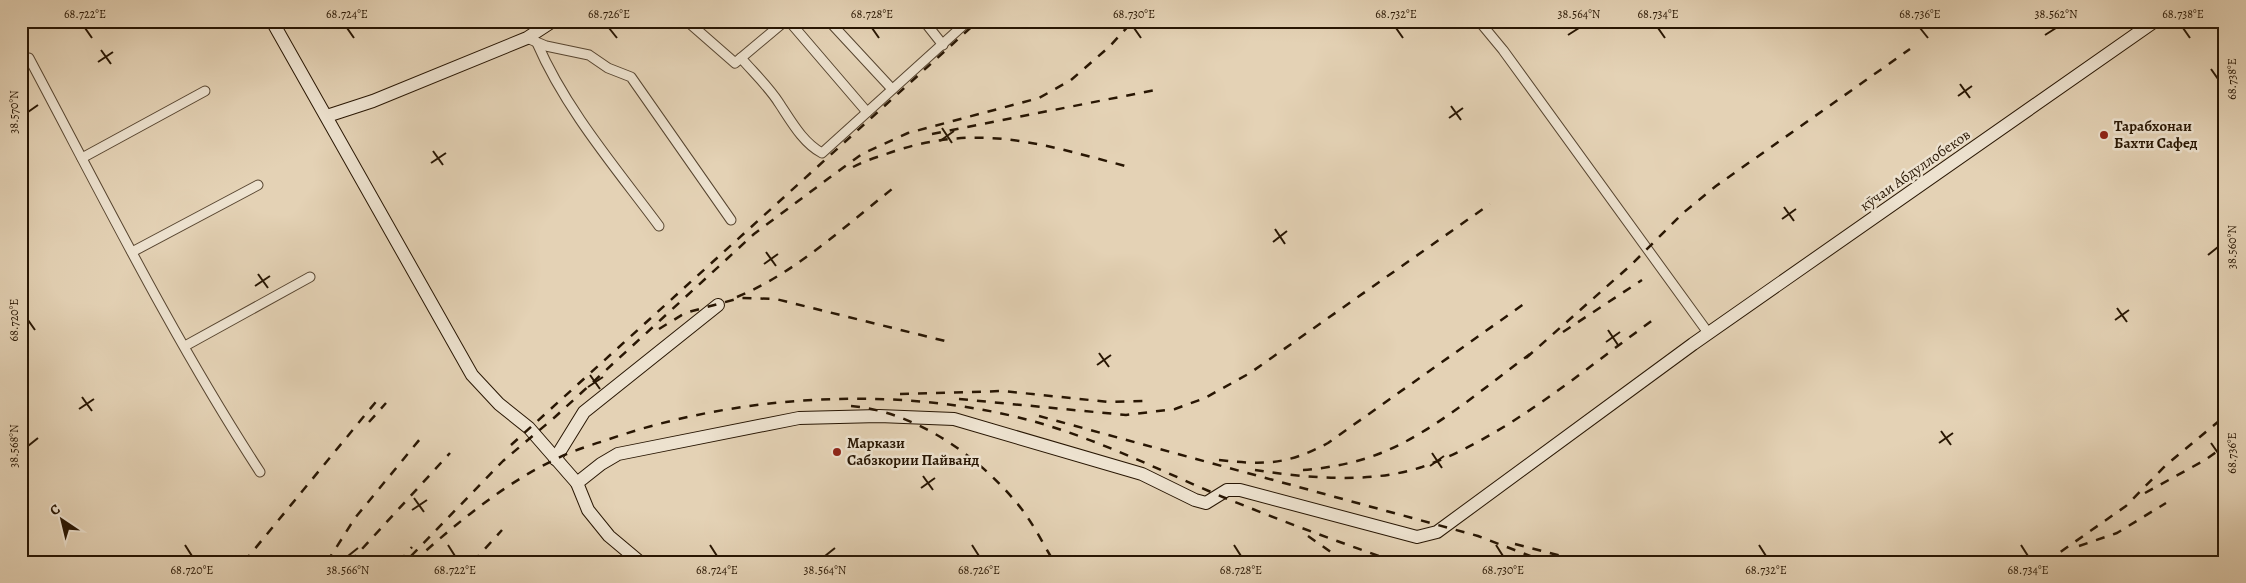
<svg xmlns="http://www.w3.org/2000/svg" width="2246" height="583" font-family="Alegreya,serif">
	<style>
		.lines { fill: none; stroke-linecap: round; stroke-linejoin: round }
		.street-casing { stroke: #574530; stroke-width: 11 }
		.secondary-casing { stroke: #281603; stroke-width: 14 }
		.street { stroke: #ede2cf; stroke-width: 9 }
		.secondary { stroke: #ede2cf; stroke-width: 12 }
		.rail { stroke: #281603; stroke-width: 2.5; stroke-dasharray: 9 9; stroke-linecap: butt }
		.ticks { fill: none; stroke: #281603; stroke-width: 2 }
		.poi-dot { fill: #8f2418; stroke: #ede2cf; stroke-width: 2 }
		.labels { text-anchor: middle; dominant-baseline: central; stroke-width: 5; stroke-linejoin: round; paint-order: stroke }
		.poi-label { font-size: 15px; font-weight: bold; fill: #281603; stroke: #ede2cf; text-anchor: start }
		.street-label { font-size: 15px; fill: #281603; stroke: #ede2cf }
		.neatline { fill: none; stroke: #281603; stroke-width: 2 }
		.ticks-label { font-size: 12px; text-anchor: middle; fill: #281603 }
	</style>
	<rect width="100%" height="100%" fill="#e4d2b5"/>
	<filter id="stains"><feTurbulence type="fractalNoise" baseFrequency=".004" numOctaves="4"/><feColorMatrix values="0 0 0 0 .2 0 0 0 0 .09 0 0 0 0 .02 0 0 0 .5 -.17"/></filter>
	<radialGradient id="worn" r=".72"><stop offset=".6" stop-color="#630" stop-opacity="0"/><stop offset="1" stop-color="#630" stop-opacity=".3"/></radialGradient>
	<g class="lines">
		<defs>
			<g id="street">
				<polyline points="687,21 735,63 785,21"/>
				<polyline points="789,21 867,112"/>
				<polyline points="829,21 892,89"/>
				<polyline points="924,21 943,45"/>
				<polyline points="1479,21 1503,50 1709,334"/>
				<polyline points="527,38 546,46 589,55 608,68 631,77 731,220"/>
				<path d="M537,43C566,110 616,168 659,226"/>
				<path d="M29,58C103,197 174,340 260,472"/>
				<path d="M741,58C754,73 769,87 779,103C791,121 803,143 822,153L968,21"/>
				<polyline points="82,158 205,91"/>
				<polyline points="132,252 258,185"/>
				<polyline points="185,346 310,277"/>
			</g>
			<g id="secondary">
				<polyline points="272,21 472,375 499,404 529,428 577,483"/>
				<polyline points="327,116 373,101 527,38 553,21"/>
				<polyline points="555,459 584,412 718,305"/>
				<polyline points="640,562 609,536 588,510 577,483 601,464 618,454 799,418 879,416 954,419 1142,474 1195,500 1206,503 1227,490 1240,490 1417,537 1437,532 1693,344 2155,21"/>
			</g>
		</defs>
		<use href="#street" class="street-casing"/>
		<use href="#secondary" class="secondary-casing"/>
		<use href="#street" class="street"/>
		<use href="#secondary" class="secondary"/>
		<g class="rail">
			<polyline points="932,134 1160,89"/>
			<path d="M853,167C866,160 881,156 895,151C983,122 1048,146 1133,168"/>
			<path d="M737,297C795,273 844,227 892,189"/>
			<polyline points="659,329 685,313 740,298 776,299 945,341"/>
			<polyline points="1563,332 1642,280"/>
			<polyline points="1526,358 1631,265 1683,213 1716,186 1910,49"/>
			<polyline points="900,394 1003,391 1109,402 1147,401"/>
			<polyline points="959,399 1126,415 1175,409 1205,398 1250,373 1490,204"/>
			<path d="M851,406C913,411 976,454 1015,501C1031,519 1042,542 1054,562"/>
			<polyline points="1039,416 1478,536 1546,562"/>
			<polyline points="369,422 386,403"/>
			<polyline points="511,445 978,21"/>
			<path d="M1219,460C1265,465 1287,465 1328,443L1528,301"/>
			<path d="M1255,470C1308,478 1370,484 1422,467C1505,438 1582,371 1653,320"/>
			<path d="M1303,470C1329,468 1356,463 1381,453C1432,433 1485,387 1530,354"/>
			<polyline points="2145,493 2205,460 2225,446"/>
			<polyline points="1308,536 1345,562"/>
			<polyline points="1515,544 1585,562"/>
			<polyline points="2079,546 2117,533 2166,503"/>
			<polyline points="411,556 503,461 555,417 754,234 829,178 862,154 908,133 1039,98 1071,80 1109,47 1133,21"/>
			<polyline points="244,562 379,398"/>
			<polyline points="327,562 355,518 420,439"/>
			<polyline points="350,562 450,453"/>
			<polyline points="399,562 412,547"/>
			<path d="M413,562C456,524 502,485 554,460C570,452 587,446 604,441C735,394 901,384 1036,422C1099,440 1157,469 1218,495C1276,519 1336,541 1396,562"/>
			<polyline points="473,562 502,530"/>
			<polyline points="2046,562 2126,506 2165,466 2225,416"/>
		</g>
	</g>
	<path class="ticks" d="M85,28L92,38M347,28L354,38M609,28L617,38M872,28L879,38M1134,28L1141,38M1396,28L1403,38M1658,28L1665,38M1920,28L1928,38M2183,28L2190,38M1568,35L1579,28M2045,35L2056,28M101,50L111,64M98,62L113,52M2211,69L2218,79M1960,84L1970,98M1958,96L1972,86M1451,106L1461,120M28,112L38,105M1449,118L1463,108M942,128L952,143M940,141L954,131M433,151L443,165M431,163L446,153M1784,207L1794,221M1782,219L1796,209M1275,229L1285,244M1273,242L1287,231M766,252L776,266M2208,255L2218,247M764,264L778,254M258,274L268,288M255,286L270,276M2117,308L2127,322M28,320L35,330M2115,320L2129,310M1608,330L1618,345M1606,342L1620,332M1099,353L1109,367M1097,365L1111,355M590,375L600,389M588,387L603,377M82,397L92,411M79,409L94,399M1941,431L1951,445M1939,443L1953,433M2211,443L2218,453M28,446L38,438M1432,453L1442,468M1430,466L1444,456M923,476L933,490M921,488L935,478M414,498L424,512M412,510L427,500M185,545L192,556M448,545L455,556M710,545L717,556M972,545L979,556M1234,545L1241,556M1496,545L1503,556M1759,545L1766,556M2021,545L2028,556M348,556L358,548M825,556L835,548"/>
	<g class="poi-dot">
		<circle cx="2104" cy="135" r="5"/>
		<circle cx="837" cy="452" r="5"/>
	</g>
	<g class="labels">
		<g class="poi-label">
			<text x="2114" y="126">Тарабхонаи<tspan x="2114" dy="17">Бахти Сафед</tspan></text>
			<text x="847" y="443">Маркази<tspan x="847" dy="17">Сабзкории Пайванд</tspan></text>
		</g>
		<g class="street-label">
			<text transform="translate(1915 170) rotate(-35)">кӯчаи Абдуллобеков</text>
		</g>
	</g>
	<rect width="2246" height="583" fill="none" stroke="#e4d2b5" stroke-width="55"/>
	<g transform="translate(62 520) rotate(325)" stroke="#ede2cf" stroke-width="4" paint-order="stroke">
	<path d="M0-4L9 19L0 12L-9 19Z" fill="#281603"/>
	<text y="-8" font-size="14" font-weight="bold" text-anchor="middle" fill="#281603">С</text>
	</g>
	<rect x="28" y="28" width="2190" height="528" class="neatline"/>
	<g class="ticks-label">
		<text x="85" y="18">68.722°E</text>
		<text x="347" y="18">68.724°E</text>
		<text x="609" y="18">68.726°E</text>
		<text x="872" y="18">68.728°E</text>
		<text x="1134" y="18">68.730°E</text>
		<text x="1396" y="18">68.732°E</text>
		<text x="1579" y="18">38.564°N</text>
		<text x="1658" y="18">68.734°E</text>
		<text x="1920" y="18">68.736°E</text>
		<text x="2056" y="18">38.562°N</text>
		<text x="2183" y="18">68.738°E</text>
		<text transform="translate(2232 79) rotate(-90)" y="4">68.738°E</text>
		<text transform="translate(14 112) rotate(-90)" y="4">38.570°N</text>
		<text transform="translate(2232 247) rotate(-90)" y="4">38.560°N</text>
		<text transform="translate(14 320) rotate(-90)" y="4">68.720°E</text>
		<text transform="translate(14 446) rotate(-90)" y="4">38.568°N</text>
		<text transform="translate(2232 453) rotate(-90)" y="4">68.736°E</text>
		<text x="192" y="574">68.720°E</text>
		<text x="348" y="574">38.566°N</text>
		<text x="455" y="574">68.722°E</text>
		<text x="717" y="574">68.724°E</text>
		<text x="825" y="574">38.564°N</text>
		<text x="979" y="574">68.726°E</text>
		<text x="1241" y="574">68.728°E</text>
		<text x="1503" y="574">68.730°E</text>
		<text x="1766" y="574">68.732°E</text>
		<text x="2028" y="574">68.734°E</text>
	</g>
	<rect width="100%" height="100%" filter="url(#stains)"/>
	<rect width="100%" height="100%" fill="url(#worn)"/>
</svg>
